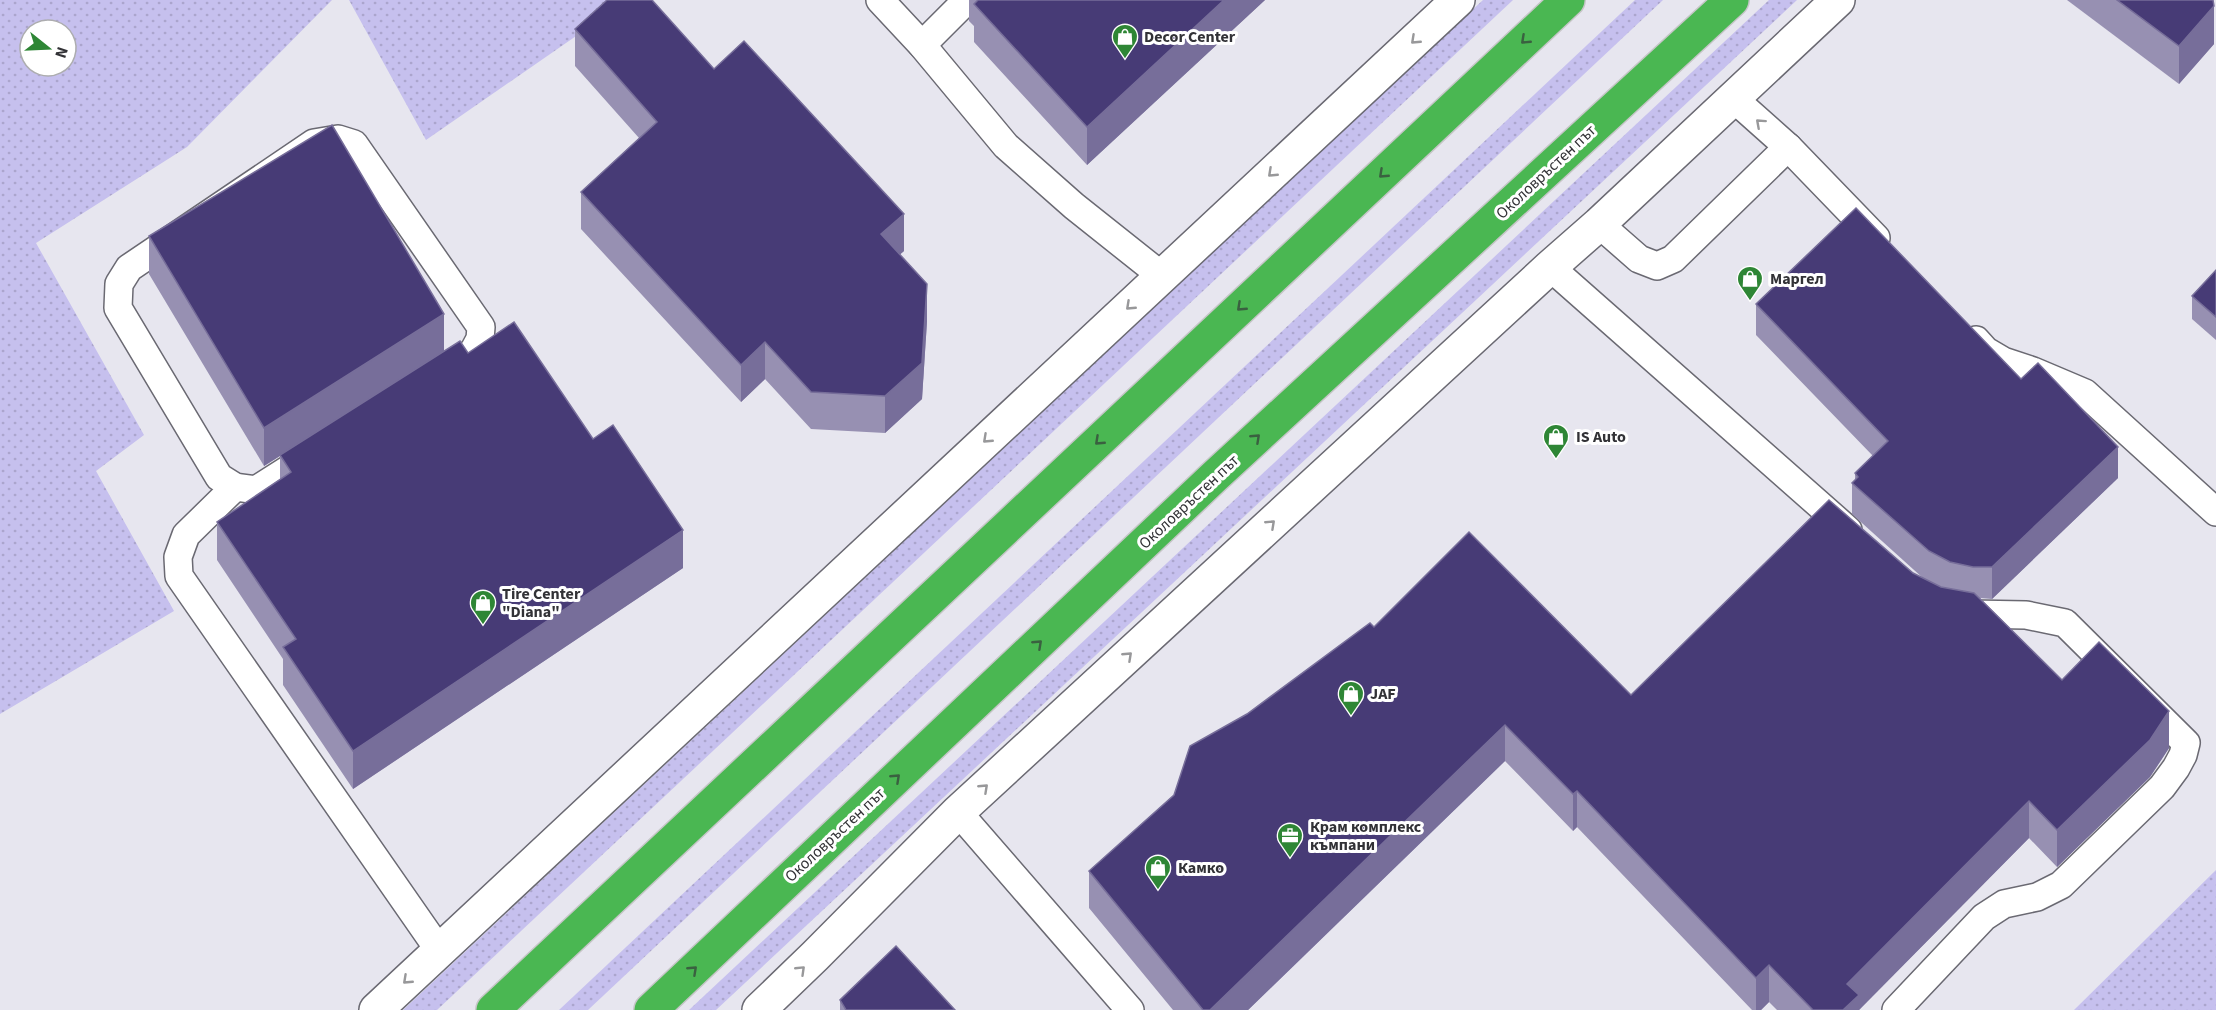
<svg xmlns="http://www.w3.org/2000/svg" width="2216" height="1010" font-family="'Source Sans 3',sans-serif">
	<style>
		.grass { fill: url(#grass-dots); fill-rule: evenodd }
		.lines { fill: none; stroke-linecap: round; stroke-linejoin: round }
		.lane-casing { stroke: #6a6972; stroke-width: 30 }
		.street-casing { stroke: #6a6972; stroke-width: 36 }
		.highway-casing { stroke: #c6c6c7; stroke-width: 36 }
		.lane { stroke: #fff; stroke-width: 27 }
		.street { stroke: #fff; stroke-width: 33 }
		.highway { stroke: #4ab752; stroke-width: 33 }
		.wall { fill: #9790b2 }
		.shaded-wall { fill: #776e9a }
		.building { fill: #473b76; stroke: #776e9a; stroke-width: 1.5 }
		.oneway { stroke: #98989a }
		.oneway2 { stroke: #3a6140 }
		.labels { text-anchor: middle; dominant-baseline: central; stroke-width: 6; stroke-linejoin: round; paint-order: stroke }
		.poi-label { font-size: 16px; font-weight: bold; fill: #323236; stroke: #fff; text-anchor: start }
		.street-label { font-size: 16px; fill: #323236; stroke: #fff }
	</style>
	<defs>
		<pattern id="grass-dots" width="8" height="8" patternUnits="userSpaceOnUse" patternTransform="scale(1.5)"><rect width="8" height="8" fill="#c6c0ee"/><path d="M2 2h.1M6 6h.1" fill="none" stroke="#aba5cd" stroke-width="1.8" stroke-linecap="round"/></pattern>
	</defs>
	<rect width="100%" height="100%" fill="#e7e6ef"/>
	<g class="grass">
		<path d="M0,0H332L187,147L36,243L144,435L96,471L174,611L0,714ZM30,30H66V66H30Z"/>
		<polygon points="349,0 628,0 426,140"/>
		<polygon points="1483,0 1513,0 437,1010 403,1010"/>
		<polygon points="1635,0 1663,0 588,1010 559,1010"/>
		<polygon points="1769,0 1797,0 716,1010 689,1010"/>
		<polygon points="2216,870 2216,1010 2074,1010"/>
	</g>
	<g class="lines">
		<defs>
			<g id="lane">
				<polyline points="880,0 922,45 1006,146 1074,206 1162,276"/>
				<polyline points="922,45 967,0"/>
				<polyline points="1733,98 1788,147 1876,238"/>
				<polygon points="338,139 354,144 481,327 480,339 473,352 256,490 235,487 219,477 118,308 119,284 129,268 314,143"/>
				<polyline points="1599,224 1639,259 1657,266 1673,259 1788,147"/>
				<polyline points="1550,267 1848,530"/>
				<polyline points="1976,340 1986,351 2003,361 2033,371 2085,393 2216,512"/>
				<polyline points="235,487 186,535 178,557 179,576 439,950"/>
				<polyline points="958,812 1130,1010"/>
				<polyline points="1896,1010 1984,917 2004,904 2037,897 2061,885 2162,787 2176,768 2183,755 2186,743 2065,623 2026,615 1971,614 1960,611"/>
			</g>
			<g id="street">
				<polyline points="376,1010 1458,0"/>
				<polyline points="759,1010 815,956 958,812 1550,267 1599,224 1838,0"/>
			</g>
			<g id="highway">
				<polyline points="493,1010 1568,0"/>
				<polyline points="651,1010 1215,476 1732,0"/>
			</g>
		</defs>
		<use href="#lane" class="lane-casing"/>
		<use href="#street" class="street-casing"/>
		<use href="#highway" class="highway-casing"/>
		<use href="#lane" class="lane"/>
		<use href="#street" class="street"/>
		<use href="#highway" class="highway"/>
	</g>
	<g class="wall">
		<polygon points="969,0 1265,0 1087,165 974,42 974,26 969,21"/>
		<polygon points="2067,0 2213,0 2214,44 2179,84"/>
		<polygon points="575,29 714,69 904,251 899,255 927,321 922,399 885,433 811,429 765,379 741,402 581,229 581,192 639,138 575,66"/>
		<polygon points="149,236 444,351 468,353 593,439 683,568 353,789 283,685 283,659 217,560 217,522 280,479 280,456 264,466 149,274"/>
		<polygon points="2216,270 2216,340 2192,319 2192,296"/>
		<polygon points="1756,304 2118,478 1992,599 1980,598 2062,680 2169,748 2150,777 2057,867 2029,838 1859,1010 1777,1010 1769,1002 1761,1010 1752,1010 1577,827 1573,831 1505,761 1248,1010 1173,1010 1089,908 1089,871 1174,795 1247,714 1374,627 1631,695 1913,573 1924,579 1852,514 1852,483 1855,480 1855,473 1873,456 1756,335"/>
		<polygon points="840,1000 955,1010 840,1010"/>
	</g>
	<g class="shaded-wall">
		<polygon points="1224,0 1265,0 1087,165 1087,127"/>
		<polygon points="2214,6 2214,44 2179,84 2179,46"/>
		<polygon points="904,214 904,251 881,271 881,234"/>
		<polygon points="927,284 927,321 922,399 885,433 885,396"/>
		<polygon points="444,314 444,352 264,466 264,428"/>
		<polygon points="765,342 765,379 741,402 741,365"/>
		<polygon points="2118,447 2118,478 1992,599 1992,567"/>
		<polygon points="683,530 683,568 353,789 353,751"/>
		<polygon points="2169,711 2169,748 2150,777 2057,867 2057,830"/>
		<polygon points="1505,725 1505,761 1248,1010 1210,1010"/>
		<polygon points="1577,791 1577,827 1573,831 1573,794"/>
		<polygon points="2029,801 2029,838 1859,1010 1843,1010 1847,984"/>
		<polygon points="1769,965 1769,1002 1761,1010 1756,1010 1756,978"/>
	</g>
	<g class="building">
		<polygon points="607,0 652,0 714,69 744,41 904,214 881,234 927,284 922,363 885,396 811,392 765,342 741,365 581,192 657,122 575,29"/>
		<polygon points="978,0 1224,0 1087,127 974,4"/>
		<polygon points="2117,0 2213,0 2214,6 2179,46"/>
		<polygon points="332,125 444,314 264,428 149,236"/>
		<polygon points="1856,208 2021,379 2038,363 2118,447 1992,567 1973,567 1950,562 1929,551 1852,483 1858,477 1855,473 1888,441 1756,304"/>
		<polygon points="2216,270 2216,317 2192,296"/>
		<polygon points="514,322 593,439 613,425 683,530 353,751 283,647 296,639 217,522 291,472 280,455 460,341 468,353"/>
		<polygon points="1829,500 1913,573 1941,587 1974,593 2062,680 2099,642 2169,711 2150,740 2057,830 2029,801 1847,984 1859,995 1843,1010 1813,1010 1769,965 1756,978 1577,791 1573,794 1505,725 1210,1010 1203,1010 1089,871 1174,795 1190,746 1247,714 1370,623 1374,627 1469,532 1631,695"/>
		<polygon points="896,946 955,1010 846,1010 840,1000"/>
	</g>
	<defs><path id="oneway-chevron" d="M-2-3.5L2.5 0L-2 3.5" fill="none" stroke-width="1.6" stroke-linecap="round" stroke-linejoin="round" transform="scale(1.5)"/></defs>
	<g class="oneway">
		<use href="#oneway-chevron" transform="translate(1415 40) rotate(137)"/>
		<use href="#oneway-chevron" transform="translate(1760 123) rotate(-138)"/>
		<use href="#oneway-chevron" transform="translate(1272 173) rotate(137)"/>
		<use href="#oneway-chevron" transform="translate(1130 306) rotate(137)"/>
		<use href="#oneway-chevron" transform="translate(987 439) rotate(137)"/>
		<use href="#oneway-chevron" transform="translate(1271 524) rotate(-43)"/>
		<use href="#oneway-chevron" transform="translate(1128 656) rotate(-43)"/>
		<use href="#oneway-chevron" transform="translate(984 788) rotate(-43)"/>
		<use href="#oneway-chevron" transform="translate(801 970) rotate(-44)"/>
		<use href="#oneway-chevron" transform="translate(407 980) rotate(137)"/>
	</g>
	<g class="oneway2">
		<use href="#oneway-chevron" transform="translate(1525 40) rotate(137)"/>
		<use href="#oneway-chevron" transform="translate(1383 174) rotate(137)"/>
		<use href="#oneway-chevron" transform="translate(1241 307) rotate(137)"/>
		<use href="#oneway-chevron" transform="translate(1256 438) rotate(-43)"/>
		<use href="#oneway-chevron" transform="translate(1099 441) rotate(137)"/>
		<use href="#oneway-chevron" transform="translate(1038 644) rotate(-43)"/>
		<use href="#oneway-chevron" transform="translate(896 778) rotate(-43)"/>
		<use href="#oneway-chevron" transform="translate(693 970) rotate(-43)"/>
	</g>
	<defs>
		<symbol id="shop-pin" viewBox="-11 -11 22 30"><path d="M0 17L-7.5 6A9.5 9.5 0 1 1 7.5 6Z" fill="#2e8635" stroke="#fff"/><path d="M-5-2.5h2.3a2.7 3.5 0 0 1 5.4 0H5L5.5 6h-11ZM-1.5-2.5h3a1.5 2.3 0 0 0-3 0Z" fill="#fff"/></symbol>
		<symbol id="office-pin" viewBox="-11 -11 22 30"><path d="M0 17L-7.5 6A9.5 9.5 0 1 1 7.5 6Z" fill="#2e8635" stroke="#fff"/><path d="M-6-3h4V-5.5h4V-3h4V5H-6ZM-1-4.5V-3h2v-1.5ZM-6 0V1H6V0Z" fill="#fff"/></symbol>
	</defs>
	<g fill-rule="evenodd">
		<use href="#shop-pin" x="1110" y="22" width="30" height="40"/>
		<use href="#shop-pin" x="1735" y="264" width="30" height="40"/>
		<use href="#shop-pin" x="1541" y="422" width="30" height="40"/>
		<use href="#shop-pin" x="468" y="588" width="30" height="40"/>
		<use href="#shop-pin" x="1336" y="679" width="30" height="40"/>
		<use href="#office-pin" x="1275" y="821" width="30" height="40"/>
		<use href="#shop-pin" x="1143" y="853" width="30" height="40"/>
	</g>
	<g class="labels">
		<g class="poi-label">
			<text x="1144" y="37">Decor Center</text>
			<text x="1770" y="279">Маргел</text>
			<text x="1576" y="437">IS Auto</text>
			<text x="502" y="594">Tire Center<tspan x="502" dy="18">"Diana"</tspan></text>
			<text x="1370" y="694">JAF</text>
			<text x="1310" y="827">Крам комплекс<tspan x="1310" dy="18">къмпани</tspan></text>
			<text x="1178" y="868">Камко</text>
		</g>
		<g class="street-label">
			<text transform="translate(1546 172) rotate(-43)">Околовръстен път</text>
			<text transform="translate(1189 502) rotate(-43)">Околовръстен път</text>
			<text transform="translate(835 835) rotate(-43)">Околовръстен път</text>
		</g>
	</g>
	<g transform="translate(48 48) rotate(108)"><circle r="28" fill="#ffffff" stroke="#adadaf" stroke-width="1.5"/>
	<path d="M0-4.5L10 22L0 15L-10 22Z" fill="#2e8635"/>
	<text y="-9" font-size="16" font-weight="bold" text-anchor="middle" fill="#323236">N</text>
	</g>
</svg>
